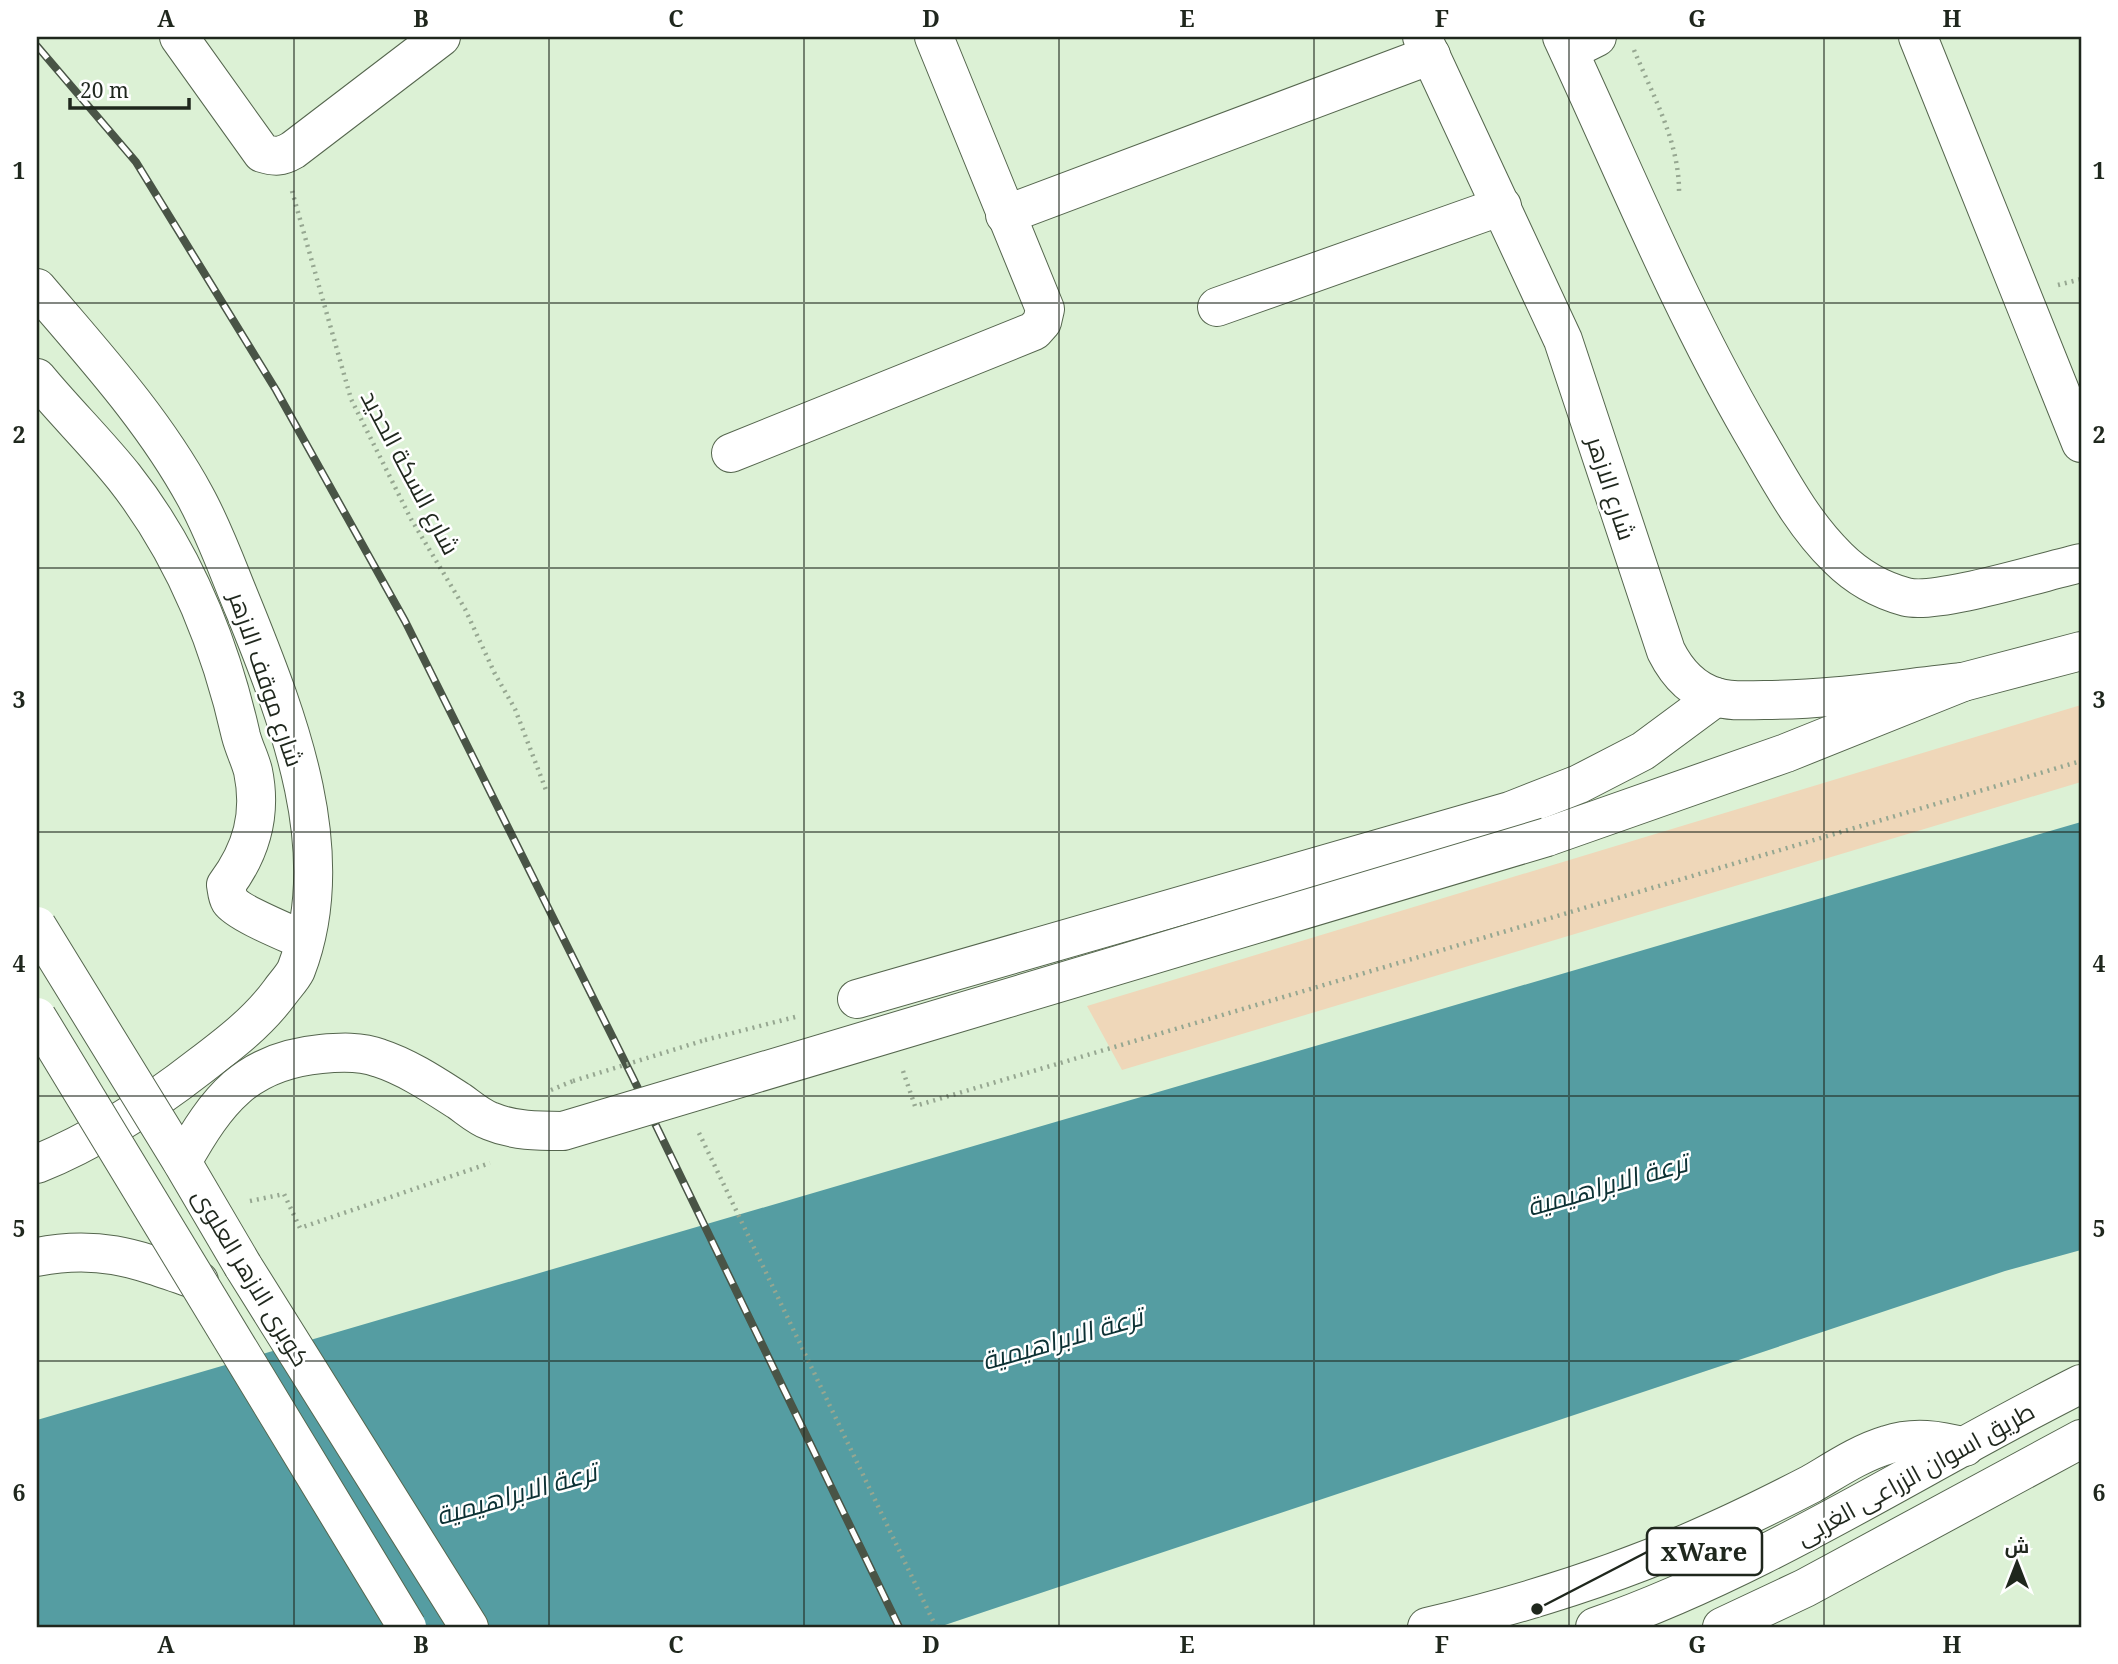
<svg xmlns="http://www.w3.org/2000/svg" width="2118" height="1664" font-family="'Noto Serif',Cairo,serif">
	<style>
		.green { fill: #efd7b9 }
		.water { fill: #559da2 }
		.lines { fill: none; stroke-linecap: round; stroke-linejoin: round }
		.minor-casing { stroke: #55664e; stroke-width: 40 }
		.major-casing { stroke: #55664e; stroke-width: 40 }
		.path { stroke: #96a791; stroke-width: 4.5; stroke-dasharray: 2 5; stroke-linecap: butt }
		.minor { stroke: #fff; stroke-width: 38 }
		.major { stroke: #fff; stroke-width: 38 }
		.rail-casing { stroke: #495446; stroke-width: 8 }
		.rail { stroke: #fff; stroke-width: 5; stroke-dasharray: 16; stroke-linecap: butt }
		.major-bridge-casing { stroke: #55664e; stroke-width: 40; stroke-linecap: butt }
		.path-bridge { stroke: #96a791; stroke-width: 4.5; stroke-dasharray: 2 5; stroke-linecap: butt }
		.major-bridge { stroke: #fff; stroke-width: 38 }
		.grid { fill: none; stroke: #1f271d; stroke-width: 2; stroke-opacity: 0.55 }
		.labels { text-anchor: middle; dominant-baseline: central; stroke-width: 5; stroke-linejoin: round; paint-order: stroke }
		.street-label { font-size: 24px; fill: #1f271d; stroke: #fff }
		.water-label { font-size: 26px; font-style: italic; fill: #0c3134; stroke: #fff }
		.leader { fill: none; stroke: #1f271d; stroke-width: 2.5 }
		.callout-dot { fill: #1f271d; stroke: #fff; stroke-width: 2.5 }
		.callout { fill: #fff; stroke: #1f271d; stroke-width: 2.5 }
		.callout-label { font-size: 26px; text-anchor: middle; font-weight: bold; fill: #1f271d }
		.neatline { fill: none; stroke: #1f271d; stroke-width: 2.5 }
		.grid-label { font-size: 23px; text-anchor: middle; font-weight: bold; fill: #1f271d }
	</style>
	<rect width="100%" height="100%" fill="#dcf1d5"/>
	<polygon class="green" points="2081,705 2081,782 1122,1070 1087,1006"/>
	<polygon class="water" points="2081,822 2081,1250 2005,1271 939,1627 37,1627 37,1420"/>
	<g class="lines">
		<defs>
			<g id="minor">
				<path d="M179,37L262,153C275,157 281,157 293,150L441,37"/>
				<polyline points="1918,37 2081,443"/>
				<polyline points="1569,51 1597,37"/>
				<polyline points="1005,215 1431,55"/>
				<path d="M37,288C93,354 153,419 195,496C215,532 229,573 245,611C289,720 341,854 296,970C292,978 285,985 280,992C258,1022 229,1044 200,1066C150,1105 96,1140 37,1164"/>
				<polyline points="1217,307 1502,206"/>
				<path d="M37,378C65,412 97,443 124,477C184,553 220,643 241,736C244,748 250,759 253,771C262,814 252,850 226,885C227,890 227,896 230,901C238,913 288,933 303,940"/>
				<polyline points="731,453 1034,331 1042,322 1045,309 934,37"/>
				<polyline points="857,999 1510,811 1579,784 1643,751 1716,697"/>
			</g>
			<g id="major">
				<path d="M1422,37L1563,340L1666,651C1677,673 1692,690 1716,697C1731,702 1749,700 1764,700C1831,700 1897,689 1963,682"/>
				<path d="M1562,37C1624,170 1678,304 1752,432C1778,476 1801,522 1838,558C1857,577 1880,590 1906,597C1937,605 2045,571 2081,563"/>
				<polyline points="1547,837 1786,753 1963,682 2081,651"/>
				<path d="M37,1257C101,1244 139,1260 199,1281"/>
				<polyline points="243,1266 469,1627"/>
				<path d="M1427,1627C1524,1604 1620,1574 1710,1533C1744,1518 1778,1501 1811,1484C1835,1470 1860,1453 1887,1445C1914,1436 1939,1440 1965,1447"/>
				<path d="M1595,1627C1767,1567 1919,1465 2081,1384"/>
				<polyline points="1722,1627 1805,1588 2081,1439"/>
			</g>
		</defs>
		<use href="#minor" class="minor-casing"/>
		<use href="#major" class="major-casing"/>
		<g class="path">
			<path d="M1634,50C1653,96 1680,143 1679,194"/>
			<polyline points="292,191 351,399 411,519 465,609 495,674 515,709 546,790"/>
			<polyline points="2058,285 2081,279"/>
			<polyline points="705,1040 799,1016"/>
			<polyline points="903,1071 915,1106 2081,761"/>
			<polyline points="551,1090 573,1081"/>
			<polyline points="699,1133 936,1627"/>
			<polyline points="250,1201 284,1194 300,1228 490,1163"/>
		</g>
		<use href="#minor" class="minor"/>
		<use href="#major" class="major"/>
		<defs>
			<polyline id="rail" points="37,46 136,162 276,390 405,621 632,1076 899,1627"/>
		</defs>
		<use href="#rail" class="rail-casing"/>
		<use href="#rail" class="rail"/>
		<defs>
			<g id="major-bridge">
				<polyline points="37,926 182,1162 243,1266"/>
				<polyline points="37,1017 407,1627"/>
				<path d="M182,1162C217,1100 246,1061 321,1054C340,1052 361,1051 379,1058C407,1067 434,1085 459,1101C469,1108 479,1117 490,1121C514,1131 538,1131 563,1131L1547,837"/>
			</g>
		</defs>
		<use href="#major-bridge" class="major-bridge-casing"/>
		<polyline class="path-bridge" points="573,1081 705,1040"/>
		<use href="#major-bridge" class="major-bridge"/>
	</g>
	<path class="grid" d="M294,37V1627M549,37V1627M804,37V1627M1059,37V1627M1314,37V1627M1569,37V1627M1824,37V1627M37,303H2081M37,568H2081M37,832H2081M37,1096H2081M37,1361H2081"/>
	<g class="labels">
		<g class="street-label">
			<text transform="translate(411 472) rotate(62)">شارع السكة الحديد</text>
			<text transform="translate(1612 488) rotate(72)">شارع الازهر</text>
			<text transform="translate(267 679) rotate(71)">شارع موقف الازهر</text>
			<text transform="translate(252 1277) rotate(59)">كوبرى الازهر العلوى</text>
			<text transform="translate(1915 1473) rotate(-29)">طريق اسوان الزراعى الغربى</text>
		</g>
		<g class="water-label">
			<text transform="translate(1607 1184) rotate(-16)">ترعة الابراهيمية</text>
			<text transform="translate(1062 1338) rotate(-16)">ترعة الابراهيمية</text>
			<text transform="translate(516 1493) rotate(-16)">ترعة الابراهيمية</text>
		</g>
	</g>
	<path class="leader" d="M1537 1609L1647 1552"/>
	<circle class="callout-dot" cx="1537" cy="1609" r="7"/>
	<rect class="callout" x="1647" y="1528" width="115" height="47" rx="7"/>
	<g class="callout-label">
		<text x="1704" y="1561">xWare</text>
	</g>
	<rect width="2118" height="1664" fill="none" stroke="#ffffff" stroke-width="77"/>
	<g transform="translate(2017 1563)" stroke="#ffffff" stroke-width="5" paint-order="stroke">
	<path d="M0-5L12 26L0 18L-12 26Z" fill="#1f271d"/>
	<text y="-10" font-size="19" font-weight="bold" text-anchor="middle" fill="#1f271d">ش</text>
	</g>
	<path d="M70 98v10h119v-10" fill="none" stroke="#1f271d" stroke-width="3.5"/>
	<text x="80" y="98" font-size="21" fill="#1f271d" stroke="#ffffff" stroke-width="5" paint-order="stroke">20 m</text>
	<rect x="38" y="38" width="2042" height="1588" class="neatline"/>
	<g class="grid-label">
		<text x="166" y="27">A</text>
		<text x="421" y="27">B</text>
		<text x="676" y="27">C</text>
		<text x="931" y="27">D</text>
		<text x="1187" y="27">E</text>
		<text x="1442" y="27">F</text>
		<text x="1697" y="27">G</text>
		<text x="1952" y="27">H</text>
		<text x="19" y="179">1</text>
		<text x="2099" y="179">1</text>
		<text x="19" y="443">2</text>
		<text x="2099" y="443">2</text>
		<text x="19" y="708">3</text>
		<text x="2099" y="708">3</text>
		<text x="19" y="972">4</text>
		<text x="2099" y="972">4</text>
		<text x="19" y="1237">5</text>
		<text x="2099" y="1237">5</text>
		<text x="19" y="1501">6</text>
		<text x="2099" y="1501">6</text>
		<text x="166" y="1653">A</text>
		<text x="421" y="1653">B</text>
		<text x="676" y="1653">C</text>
		<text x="931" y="1653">D</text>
		<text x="1187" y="1653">E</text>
		<text x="1442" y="1653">F</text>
		<text x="1697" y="1653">G</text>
		<text x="1952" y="1653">H</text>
	</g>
</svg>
